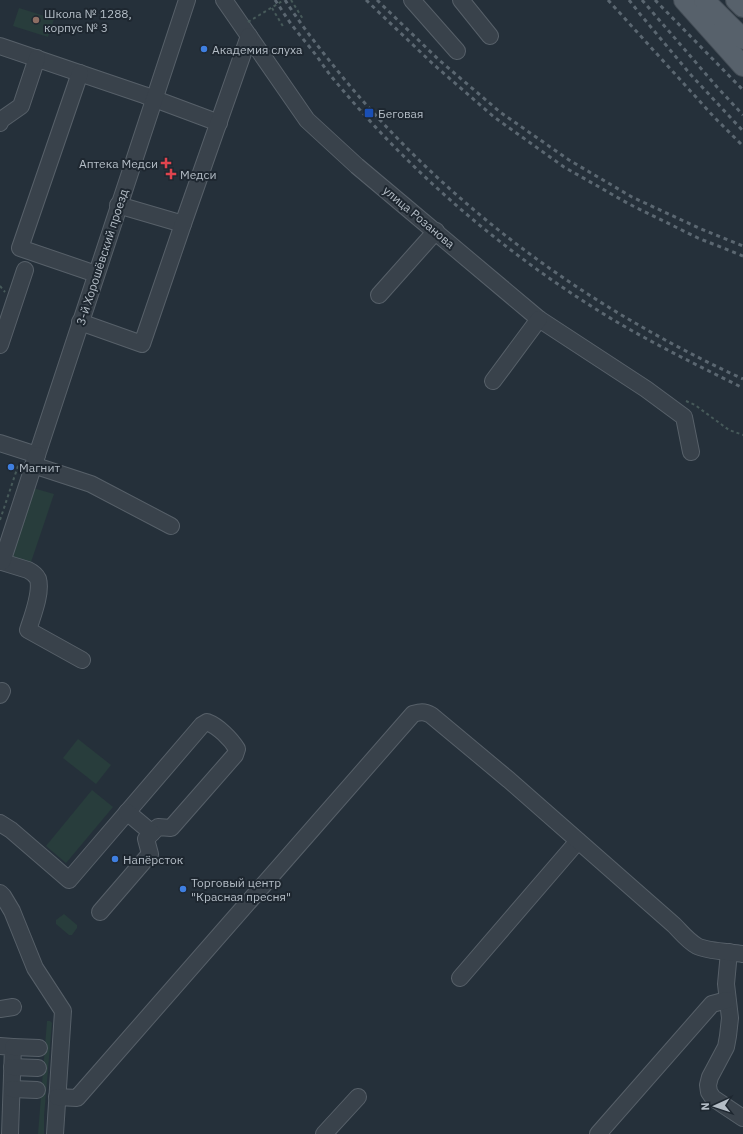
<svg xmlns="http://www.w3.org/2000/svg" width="743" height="1134" font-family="'IBM Plex Sans',sans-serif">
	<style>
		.green { fill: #283d3c }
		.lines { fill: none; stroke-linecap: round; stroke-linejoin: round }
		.minor-casing { stroke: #576069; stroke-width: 18 }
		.major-casing { stroke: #424b54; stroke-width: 22 }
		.path { stroke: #475a5a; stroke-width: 2; stroke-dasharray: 3 3; stroke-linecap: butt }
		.minor { stroke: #39424b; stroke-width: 16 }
		.major { stroke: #57616b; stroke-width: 20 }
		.rail { stroke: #5b6771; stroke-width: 3; stroke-dasharray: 4 4; stroke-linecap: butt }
		.path-bridge { stroke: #475a5a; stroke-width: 2; stroke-dasharray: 3 3; stroke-linecap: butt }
		.education-dot { fill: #8d6e63; stroke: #1e2730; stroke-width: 1.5 }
		.shop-dot { fill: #3f7fe0; stroke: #1e2730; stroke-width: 1.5 }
		.transit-dot { fill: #1a4fb4; stroke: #1e2730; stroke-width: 1.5 }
		.health-dot { fill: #e0444e; stroke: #1e2730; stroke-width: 1.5 }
		.labels { text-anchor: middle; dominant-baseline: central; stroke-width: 4; stroke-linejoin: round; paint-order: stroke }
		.poi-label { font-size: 12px; fill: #b4bdc6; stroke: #1e2730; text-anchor: start }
		.street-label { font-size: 12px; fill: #b4bdc6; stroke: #1e2730 }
	</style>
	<rect width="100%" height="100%" fill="#25303a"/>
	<g class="green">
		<polygon points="19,8 54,19 48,37 13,26"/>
		<polygon points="33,488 54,494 30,565 13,559 12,556"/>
		<polygon points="78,739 111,765 96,784 63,758"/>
		<polygon points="92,790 113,807 66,863 46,846"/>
		<polygon points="64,914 77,925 77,928 72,935 69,935 56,924 56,920"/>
		<polygon points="47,1021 50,1021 52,1023 44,1116 44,1134 38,1134"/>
	</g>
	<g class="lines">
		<defs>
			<g id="minor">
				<polyline points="224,0 307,120 357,166 539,319 646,389 684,417 691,452"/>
				<polyline points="412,0 457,51"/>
				<polyline points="461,0 490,36"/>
				<polyline points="0,46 144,95 219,123"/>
				<polyline points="80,73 20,248 96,274"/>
				<polyline points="0,123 1,120 21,106 37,58"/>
				<polyline points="118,205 183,224"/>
				<polyline points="379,295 436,231"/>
				<polyline points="80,322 142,344 183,224 249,36"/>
				<polyline points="0,345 25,270"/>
				<polyline points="493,381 539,319"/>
				<polyline points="0,443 37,455 187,0"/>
				<polyline points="33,465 91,484 171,526"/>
				<path d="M0,562H2L28,570C32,572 36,575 38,579C42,593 32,617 28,630L82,660"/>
				<polyline points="2,562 37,455"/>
				<polyline points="0,695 2,691"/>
				<path d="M0,823L11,830L69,880L202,725L207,722C218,726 231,739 237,749L235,755L171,828L158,827L152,833"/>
				<polyline points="0,893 3,896 12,911 35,968 63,1011 55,1134"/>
				<polyline points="100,912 150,854 146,839 152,833 127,812"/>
				<polyline points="729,952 726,984 730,1018 728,1036 726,1047 710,1077 708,1085 709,1092 713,1098 743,1118"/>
				<polyline points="460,978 578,841"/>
				<polyline points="0,1009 13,1007"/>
				<polyline points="0,1046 13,1047 10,1134"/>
				<polyline points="13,1047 39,1048"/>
				<polyline points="12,1067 38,1068"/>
				<polyline points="12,1089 37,1090"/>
				<path d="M57,1097L77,1098L413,714C420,712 424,711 431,715L509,780L674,925C681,932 688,941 697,946C706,951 731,952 743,954"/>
				<polyline points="324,1134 358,1097"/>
				<polyline points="598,1134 712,1004 727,1000"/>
			</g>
			<g id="major">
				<polyline points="684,0 743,66"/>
				<polyline points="704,0 743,39"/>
				<polyline points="736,0 743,7"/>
			</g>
		</defs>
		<use href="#minor" class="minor-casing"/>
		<use href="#major" class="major-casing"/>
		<g class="path">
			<polyline points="291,0 303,19"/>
			<polyline points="272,8 284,28"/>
			<polyline points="0,286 5,292"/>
			<polyline points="686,401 695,405 729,430 743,435"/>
			<polyline points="0,520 19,463"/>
		</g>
		<use href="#minor" class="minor"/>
		<use href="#major" class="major"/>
		<g class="rail">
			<path d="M275,0C280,7 284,14 289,21C296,31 304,40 312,50C320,60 327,72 336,82C408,169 495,245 591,306C639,337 691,362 743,388"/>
			<path d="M285,0C303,28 324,54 345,80C454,211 589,308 743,379"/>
			<polyline points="366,0 433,64 494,117 564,167 629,204 698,238 743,256"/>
			<polyline points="377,0 439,60 500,112 569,160 632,197 701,229 743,246"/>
			<polyline points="608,0 714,117 743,146"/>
			<polyline points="629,0 640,14 691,75 743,131"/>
			<polyline points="642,0 717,87 743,115"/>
			<polyline points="655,0 743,90"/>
		</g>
		<polyline class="path-bridge" points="248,22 284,0"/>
	</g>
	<circle class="education-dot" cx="36" cy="20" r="4"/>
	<g class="shop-dot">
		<circle cx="204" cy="49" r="4"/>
		<circle cx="11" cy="467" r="4"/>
		<circle cx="115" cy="859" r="4"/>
		<circle cx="183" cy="889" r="4"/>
	</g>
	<rect class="transit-dot" x="364" y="108" width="10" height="10" rx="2"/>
	<g class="health-dot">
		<path d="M164 157h4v4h4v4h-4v4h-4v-4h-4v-4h4z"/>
		<path d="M169 168h4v4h4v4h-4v4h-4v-4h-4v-4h4z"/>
	</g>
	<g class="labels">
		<g class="poi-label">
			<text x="44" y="13">Школа № 1288,<tspan x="44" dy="14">корпус № 3</tspan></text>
			<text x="212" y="49">Академия слуха</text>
			<text x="378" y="113">Беговая</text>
			<text x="158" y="163" text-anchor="end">Аптека Медси</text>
			<text x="180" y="174">Медси</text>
			<text x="19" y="467">Магнит</text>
			<text x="123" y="859">Напёрсток</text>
			<text x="191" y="882">Торговый центр<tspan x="191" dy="14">"Красная пресня"</tspan></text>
		</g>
		<g class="street-label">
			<text transform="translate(419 217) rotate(40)">улица Розанова</text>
			<text transform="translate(102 257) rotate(-72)">3-й Хорошёвский проезд</text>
		</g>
	</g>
	<g transform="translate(715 1106) rotate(267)" stroke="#1e2730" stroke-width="3" paint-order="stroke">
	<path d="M0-3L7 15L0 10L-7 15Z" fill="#b4bdc6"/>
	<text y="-6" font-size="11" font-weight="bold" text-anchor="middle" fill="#b4bdc6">N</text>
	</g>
</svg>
